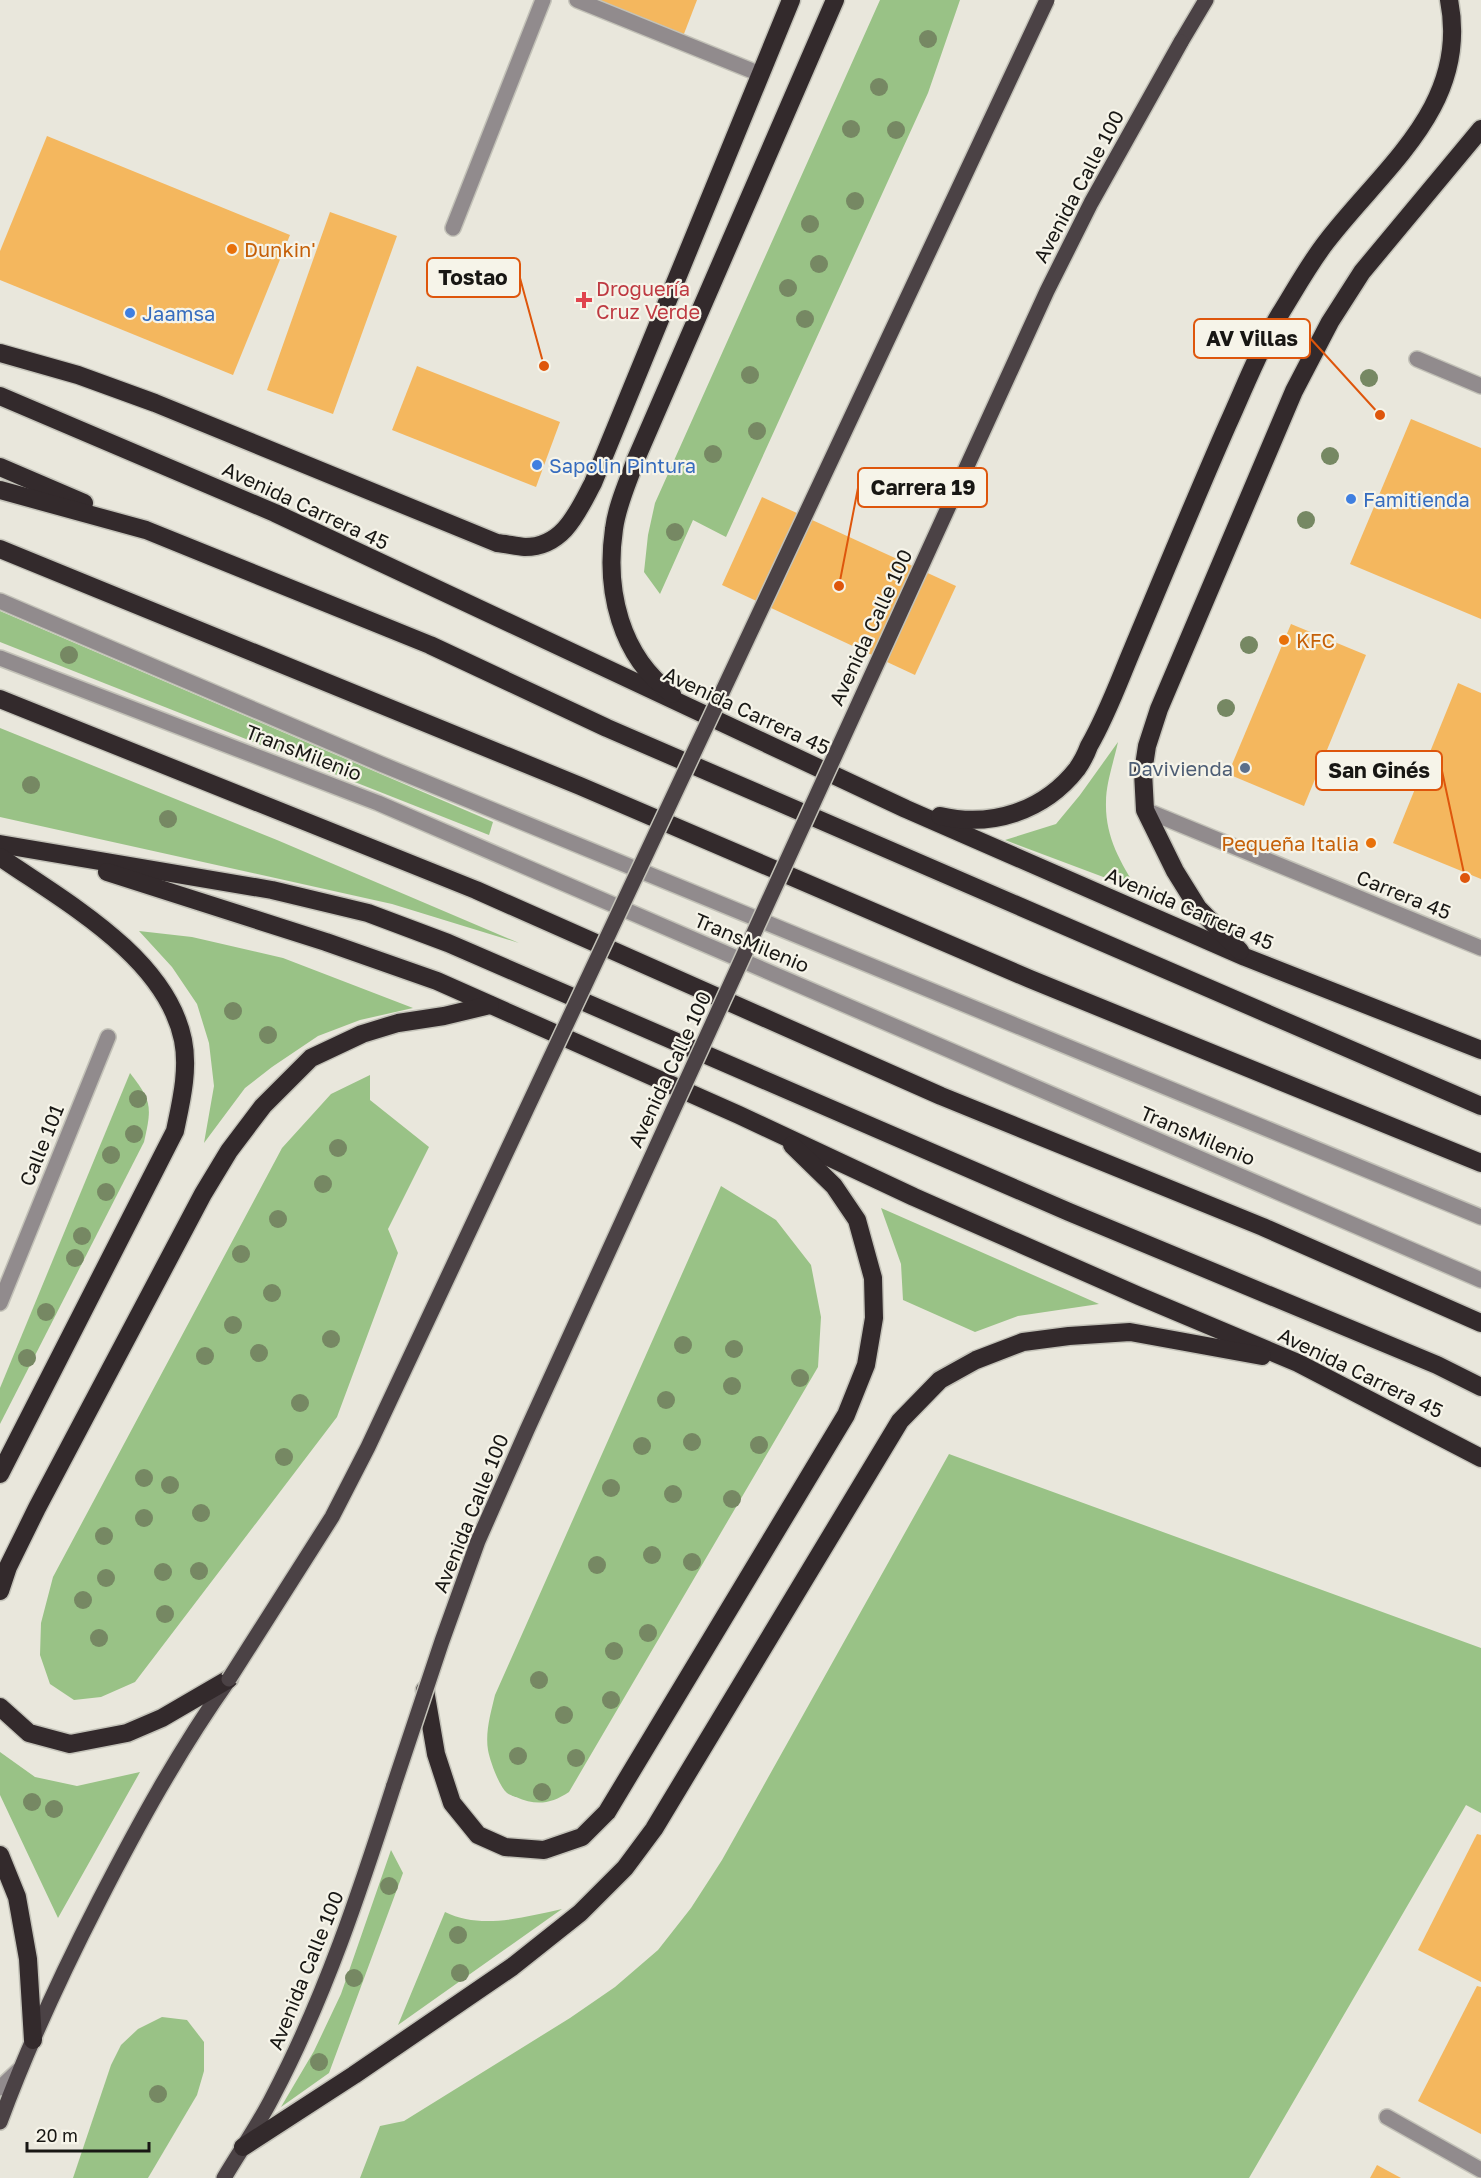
<svg xmlns="http://www.w3.org/2000/svg" width="1481" height="2178" font-family="'Golos Text',sans-serif">
	<style>
		.green { fill: #99c286 }
		.building { fill: #f4b75e }
		.lines { fill: none; stroke-linecap: round; stroke-linejoin: round }
		.minor-casing { stroke: #c3c2b8; stroke-width: 18 }
		.major-casing { stroke: #c3c2b8; stroke-width: 18 }
		.highway-casing { stroke: #c3c2b8; stroke-width: 21 }
		.minor { stroke: #918b8d; stroke-width: 15 }
		.major { stroke: #4b4245; stroke-width: 15 }
		.highway { stroke: #332a2c; stroke-width: 18 }
		.major-bridge-casing { stroke: #c3c2b8; stroke-width: 18; stroke-linecap: butt }
		.major-bridge { stroke: #4b4245; stroke-width: 15 }
		.tree { fill: #768863 }
		.food-dot { fill: #e8710a; stroke: #f6f4e9; stroke-width: 2 }
		.health-dot { fill: #e0444e; stroke: #f6f4e9; stroke-width: 2 }
		.shop-dot { fill: #3f7fe0; stroke: #f6f4e9; stroke-width: 2 }
		.service-dot { fill: #5c6f8a; stroke: #f6f4e9; stroke-width: 2 }
		.labels { text-anchor: middle; dominant-baseline: central; stroke-width: 4.5; stroke-linejoin: round; paint-order: stroke }
		.street-label { font-size: 20px; fill: #181714; stroke: #f6f4e9 }
		.food-label { font-size: 20px; fill: #c56008; stroke: #f6f4e9; text-anchor: start }
		.health-label { font-size: 20px; fill: #be3a42; stroke: #f6f4e9; text-anchor: start }
		.shop-label { font-size: 20px; fill: #366cbe; stroke: #f6f4e9; text-anchor: start }
		.service-label { font-size: 20px; fill: #4e5e75; stroke: #f6f4e9; text-anchor: end }
		.leader { fill: none; stroke: #de560c; stroke-width: 2 }
		.callout-dot { fill: #de560c; stroke: #f6f4e9; stroke-width: 2 }
		.callout { fill: #f6f4e9; stroke: #de560c; stroke-width: 2 }
		.callout-label { font-size: 21px; text-anchor: middle; font-weight: bold; fill: #181714 }
	</style>
	<rect width="100%" height="100%" fill="#e9e7dc"/>
	<g class="green">
		<polygon points="880,0 960,0 928,93 726,537 693,520 660,594 644,572 648,535 655,503"/>
		<polygon points="0,611 493,822 489,835 0,642"/>
		<polygon points="0,728 277,840 519,943 392,904 0,817"/>
		<path d="M1118,742C1114,761 1106,783 1106,802C1105,836 1120,862 1138,890L1005,840L1056,824L1080,795Z"/>
		<polygon points="139,931 192,937 283,958 413,1008 360,1020 318,1036 272,1067 245,1088 204,1143 214,1086 209,1043 197,1004 172,967"/>
		<path d="M130,1073C152,1101 152,1107 144,1142L0,1424V1388Z"/>
		<polygon points="370,1075 370,1100 429,1147 388,1229 398,1253 337,1417 135,1682 101,1697 74,1700 50,1684 40,1655 41,1623 53,1577 282,1148 331,1094"/>
		<path d="M721,1186L776,1220L811,1265L821,1317L818,1367L569,1792C551,1804 536,1806 516,1797C515,1797 508,1794 507,1793C499,1786 490,1761 488,1750C485,1732 491,1712 495,1695Z"/>
		<polygon points="881,1208 1099,1304 1018,1316 975,1332 903,1300 901,1264"/>
		<polygon points="949,1454 1481,1648 1481,1813 1466,1805 1249,2178 360,2178 380,2126 404,2121 570,2018 615,1987 658,1950 691,1908 722,1860"/>
		<polygon points="0,1752 35,1777 77,1786 140,1772 58,1918 0,1795"/>
		<polygon points="391,1850 403,1873 329,2073 281,2107 314,2051 341,1994"/>
		<path d="M562,1909L398,2025L445,1912C481,1930 525,1917 562,1909Z"/>
		<polygon points="162,2017 187,2020 204,2042 204,2071 197,2095 148,2178 73,2178 111,2065 121,2045 138,2029"/>
	</g>
	<g class="building">
		<polygon points="583,0 697,0 682,39"/>
		<polygon points="47,136 290,235 233,375 0,280 0,251"/>
		<polygon points="330,212 397,236 333,414 267,390"/>
		<polygon points="417,366 560,422 536,487 392,430"/>
		<polygon points="1411,419 1481,448 1481,619 1350,564"/>
		<polygon points="762,497 956,586 915,675 722,585"/>
		<polygon points="1291,624 1366,655 1304,806 1228,774"/>
		<polygon points="1458,683 1481,693 1481,879 1393,843"/>
		<polygon points="1477,1834 1481,1835 1481,1982 1418,1950"/>
		<polygon points="1477,1986 1481,1987 1481,2134 1418,2101"/>
		<polygon points="1377,2165 1401,2178 1370,2178"/>
	</g>
	<g class="lines">
		<defs>
			<g id="minor">
				<polyline points="577,0 760,74"/>
				<polyline points="453,228 543,0"/>
				<polyline points="1417,359 1481,386"/>
				<polyline points="0,601 381,764 1481,1217"/>
				<polyline points="0,658 378,803 1481,1280"/>
				<polyline points="1145,810 1481,948"/>
				<polyline points="0,1303 108,1037"/>
				<polyline points="0,2088 19,2070"/>
				<polyline points="1387,2117 1481,2170"/>
			</g>
			<g id="major">
				<polyline points="1181,42 1206,0"/>
				<path d="M0,2122C28,2046 62,1973 99,1901C138,1825 178,1752 228,1681"/>
				<path d="M224,2178C240,2151 259,2124 273,2096C325,1997 360,1891 394,1785"/>
			</g>
			<g id="highway">
				<path d="M0,353L78,375L155,403L497,543C506,544 516,546 525,547C564,547 578,511 593,483L791,0"/>
				<polyline points="0,396 275,513 906,809 1245,957 1481,1050"/>
				<polyline points="0,467 84,503"/>
				<polyline points="0,490 146,530 430,645 607,728 1481,1106"/>
				<polyline points="0,549 580,786 1030,979 1481,1163"/>
				<path d="M672,694C620,656 605,590 614,529C617,505 628,482 636,459L835,0"/>
				<polyline points="0,699 476,890 941,1096 1263,1227 1481,1323"/>
				<path d="M940,816C992,828 1044,811 1077,769C1082,762 1086,754 1089,746C1107,715 1119,681 1133,648C1164,574 1195,499 1227,426C1244,389 1259,349 1280,314C1295,290 1309,264 1327,241C1384,167 1470,105 1449,0"/>
				<polyline points="0,844 272,890 368,913 448,943 1069,1212 1437,1365 1481,1387"/>
				<path d="M0,857C65,902 166,957 183,1040C189,1070 181,1102 175,1131L0,1474"/>
				<polyline points="107,872 326,942 437,981 739,1115 914,1197 1139,1296 1298,1363 1481,1458"/>
				<polyline points="1240,951 1198,908 1175,871 1145,810 1143,772 1147,746 1159,709 1294,391 1330,322 1362,272 1481,129"/>
				<polyline points="0,1591 8,1567 37,1508 203,1194 229,1151 263,1106 311,1058 362,1034 398,1023 444,1016 490,1005"/>
				<polyline points="425,1690 436,1754 452,1803 478,1835 505,1847 544,1850 582,1837 607,1812 846,1415 866,1365 874,1318 873,1278 857,1220 834,1186 792,1145"/>
				<polyline points="0,1707 29,1733 70,1744 127,1733 162,1718 229,1679"/>
				<polyline points="0,1855 17,1897 28,1959 33,2040"/>
				<polyline points="243,2147 354,2075 512,1967 580,1913 625,1868 654,1829 900,1421 940,1380 976,1360 1023,1342 1069,1336 1130,1332 1262,1356"/>
			</g>
		</defs>
		<use href="#minor" class="minor-casing"/>
		<use href="#major" class="major-casing"/>
		<use href="#highway" class="highway-casing"/>
		<use href="#minor" class="minor"/>
		<use href="#major" class="major"/>
		<use href="#highway" class="highway"/>
		<defs>
			<g id="major-bridge">
				<polyline points="229,1679 332,1517 368,1447 1047,0"/>
				<polyline points="394,1785 442,1641 478,1541 527,1430 1047,291 1091,203 1181,42"/>
			</g>
		</defs>
		<use href="#major-bridge" class="major-bridge-casing"/>
		<use href="#major-bridge" class="major-bridge"/>
	</g>
	<g class="tree">
		<circle cx="928" cy="39" r="9"/>
		<circle cx="879" cy="87" r="9"/>
		<circle cx="851" cy="129" r="9"/>
		<circle cx="896" cy="130" r="9"/>
		<circle cx="855" cy="201" r="9"/>
		<circle cx="810" cy="224" r="9"/>
		<circle cx="819" cy="264" r="9"/>
		<circle cx="788" cy="288" r="9"/>
		<circle cx="805" cy="319" r="9"/>
		<circle cx="750" cy="375" r="9"/>
		<circle cx="1369" cy="378" r="9"/>
		<circle cx="757" cy="431" r="9"/>
		<circle cx="713" cy="454" r="9"/>
		<circle cx="1330" cy="456" r="9"/>
		<circle cx="1306" cy="520" r="9"/>
		<circle cx="675" cy="532" r="9"/>
		<circle cx="1249" cy="645" r="9"/>
		<circle cx="69" cy="655" r="9"/>
		<circle cx="1226" cy="708" r="9"/>
		<circle cx="31" cy="785" r="9"/>
		<circle cx="168" cy="819" r="9"/>
		<circle cx="233" cy="1011" r="9"/>
		<circle cx="268" cy="1035" r="9"/>
		<circle cx="138" cy="1099" r="9"/>
		<circle cx="134" cy="1134" r="9"/>
		<circle cx="338" cy="1148" r="9"/>
		<circle cx="111" cy="1155" r="9"/>
		<circle cx="323" cy="1184" r="9"/>
		<circle cx="106" cy="1192" r="9"/>
		<circle cx="278" cy="1219" r="9"/>
		<circle cx="82" cy="1236" r="9"/>
		<circle cx="241" cy="1254" r="9"/>
		<circle cx="75" cy="1258" r="9"/>
		<circle cx="272" cy="1293" r="9"/>
		<circle cx="46" cy="1312" r="9"/>
		<circle cx="233" cy="1325" r="9"/>
		<circle cx="331" cy="1339" r="9"/>
		<circle cx="683" cy="1345" r="9"/>
		<circle cx="734" cy="1349" r="9"/>
		<circle cx="259" cy="1353" r="9"/>
		<circle cx="205" cy="1356" r="9"/>
		<circle cx="27" cy="1358" r="9"/>
		<circle cx="800" cy="1378" r="9"/>
		<circle cx="732" cy="1386" r="9"/>
		<circle cx="666" cy="1400" r="9"/>
		<circle cx="300" cy="1403" r="9"/>
		<circle cx="692" cy="1442" r="9"/>
		<circle cx="759" cy="1445" r="9"/>
		<circle cx="642" cy="1446" r="9"/>
		<circle cx="284" cy="1457" r="9"/>
		<circle cx="144" cy="1478" r="9"/>
		<circle cx="170" cy="1485" r="9"/>
		<circle cx="611" cy="1488" r="9"/>
		<circle cx="673" cy="1494" r="9"/>
		<circle cx="732" cy="1499" r="9"/>
		<circle cx="201" cy="1513" r="9"/>
		<circle cx="144" cy="1518" r="9"/>
		<circle cx="104" cy="1536" r="9"/>
		<circle cx="652" cy="1555" r="9"/>
		<circle cx="692" cy="1562" r="9"/>
		<circle cx="597" cy="1565" r="9"/>
		<circle cx="199" cy="1571" r="9"/>
		<circle cx="163" cy="1572" r="9"/>
		<circle cx="106" cy="1578" r="9"/>
		<circle cx="83" cy="1600" r="9"/>
		<circle cx="165" cy="1614" r="9"/>
		<circle cx="648" cy="1633" r="9"/>
		<circle cx="99" cy="1638" r="9"/>
		<circle cx="614" cy="1651" r="9"/>
		<circle cx="539" cy="1680" r="9"/>
		<circle cx="611" cy="1700" r="9"/>
		<circle cx="564" cy="1715" r="9"/>
		<circle cx="518" cy="1756" r="9"/>
		<circle cx="576" cy="1758" r="9"/>
		<circle cx="542" cy="1792" r="9"/>
		<circle cx="32" cy="1802" r="9"/>
		<circle cx="54" cy="1809" r="9"/>
		<circle cx="389" cy="1886" r="9"/>
		<circle cx="458" cy="1935" r="9"/>
		<circle cx="460" cy="1973" r="9"/>
		<circle cx="354" cy="1978" r="9"/>
		<circle cx="319" cy="2062" r="9"/>
		<circle cx="158" cy="2094" r="9"/>
	</g>
	<g class="food-dot">
		<circle cx="232" cy="249" r="6"/>
		<circle cx="1284" cy="640" r="6"/>
		<circle cx="1371" cy="843" r="6"/>
	</g>
	<path class="health-dot" d="M581 291h6v6h6v6h-6v6h-6v-6h-6v-6h6z"/>
	<g class="shop-dot">
		<circle cx="130" cy="313" r="6"/>
		<circle cx="537" cy="465" r="6"/>
		<circle cx="1351" cy="499" r="6"/>
	</g>
	<circle class="service-dot" cx="1245" cy="768" r="6"/>
	<g class="labels">
		<g class="street-label">
			<text transform="translate(1078 186) rotate(-62)">Avenida Calle 100</text>
			<text transform="translate(306 505) rotate(25)">Avenida Carrera 45</text>
			<text transform="translate(870 627) rotate(-65)">Avenida Calle 100</text>
			<text transform="translate(747 710) rotate(25)">Avenida Carrera 45</text>
			<text transform="translate(304 752) rotate(21)">TransMilenio</text>
			<text transform="translate(1404 894) rotate(22)">Carrera 45</text>
			<text transform="translate(1190 908) rotate(23)">Avenida Carrera 45</text>
			<text transform="translate(752 942) rotate(23)">TransMilenio</text>
			<text transform="translate(669 1069) rotate(-65)">Avenida Calle 100</text>
			<text transform="translate(1198 1135) rotate(23)">TransMilenio</text>
			<text transform="translate(41 1145) rotate(-68)">Calle 101</text>
			<text transform="translate(1361 1372) rotate(26)">Avenida Carrera 45</text>
			<text transform="translate(470 1513) rotate(-68)">Avenida Calle 100</text>
			<text transform="translate(305 1970) rotate(-68)">Avenida Calle 100</text>
		</g>
		<g class="food-label">
			<text x="244" y="249">Dunkin'</text>
			<text x="1296" y="640">KFC</text>
			<text x="1359" y="843" text-anchor="end">Pequeña Italia</text>
		</g>
		<g class="health-label">
			<text x="596" y="288">Droguería<tspan x="596" dy="23">Cruz Verde</tspan></text>
		</g>
		<g class="shop-label">
			<text x="142" y="313">Jaamsa</text>
			<text x="549" y="465">Sapolin Pintura</text>
			<text x="1363" y="499">Famitienda</text>
		</g>
		<g class="service-label">
			<text x="1233" y="768">Davivienda</text>
		</g>
	</g>
	<path class="leader" d="M544 366L520 278M1380 415L1310 338M839 586L858 488M1465 878L1442 771"/>
	<g class="callout-dot">
		<circle cx="544" cy="366" r="6"/>
		<circle cx="1380" cy="415" r="6"/>
		<circle cx="839" cy="586" r="6"/>
		<circle cx="1465" cy="878" r="6"/>
	</g>
	<g class="callout">
		<rect x="427" y="258" width="93" height="39" rx="6"/>
		<rect x="1194" y="319" width="116" height="39" rx="6"/>
		<rect x="858" y="468" width="129" height="39" rx="6"/>
		<rect x="1316" y="751" width="126" height="39" rx="6"/>
	</g>
	<g class="callout-label">
		<text x="473" y="285">Tostao</text>
		<text x="1252" y="346">AV Villas</text>
		<text x="923" y="495">Carrera 19</text>
		<text x="1379" y="778">San Ginés</text>
	</g>
	<path d="M27 2142v9h122v-9" fill="none" stroke="#181714" stroke-width="3"/>
	<text x="36" y="2142" font-size="18" fill="#181714" stroke="#f6f4e9" stroke-width="4.5" paint-order="stroke">20 m</text>
</svg>
